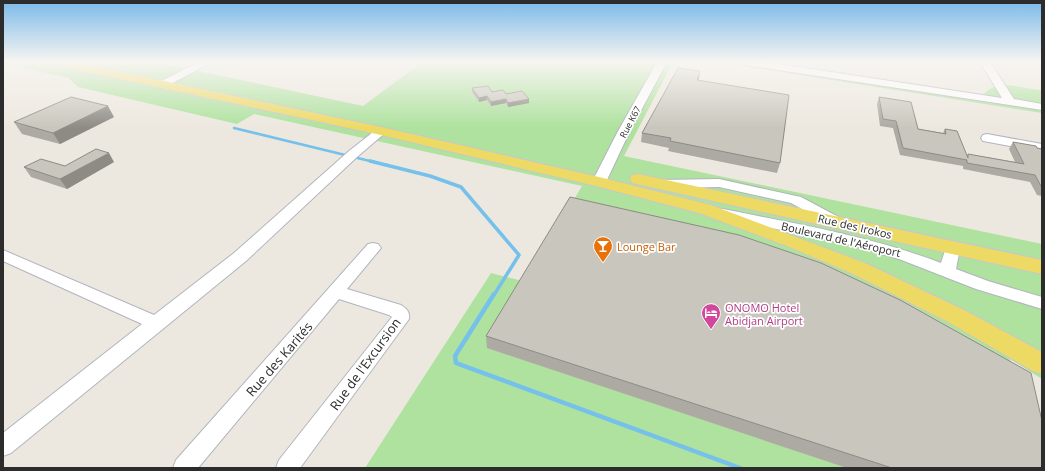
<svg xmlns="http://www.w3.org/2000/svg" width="1045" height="471" font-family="'Open Sans',sans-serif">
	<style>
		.green { fill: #aee29e }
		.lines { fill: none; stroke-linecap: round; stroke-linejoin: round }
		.stream-far2 { stroke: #76c1eb; stroke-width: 2.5 }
		.stream-far1 { stroke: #76c1eb; stroke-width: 3.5 }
		.stream { stroke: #76c1eb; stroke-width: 4.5 }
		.minor-casing { stroke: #b2b4bf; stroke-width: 2 }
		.major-casing { stroke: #c8c8c8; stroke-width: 2 }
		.minor { fill: #fff; fill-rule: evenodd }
		.major { fill: #edda65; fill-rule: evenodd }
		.wall { fill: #adaaa3 }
		.shaded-wall { fill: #8d8b84 }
		.building { fill: #c9c6bd; stroke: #8d8b84 }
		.labels { text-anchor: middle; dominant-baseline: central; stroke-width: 3.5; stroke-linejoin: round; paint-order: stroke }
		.far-street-label { font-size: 9px; fill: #2c2c2c; stroke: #fff }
		.street-label { font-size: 11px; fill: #2c2c2c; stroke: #fff }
		.food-label { font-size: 11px; fill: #c56008; stroke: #fff; text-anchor: start }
		.hotel-label { font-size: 11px; fill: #b23c85; stroke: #fff; text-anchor: start }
		.near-street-label { font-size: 13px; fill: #2c2c2c; stroke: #fff }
	</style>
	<rect width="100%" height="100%" fill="#ede8df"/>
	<g class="green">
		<polygon points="157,62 363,106 422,62 673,62 624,156 1042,244 1042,379 1010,359 1013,370 569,208 582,186 254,114 237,124 78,87 69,78 3,63"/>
		<path d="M717,62H760L983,96C994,77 1023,89 1042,90V113Z"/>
		<polygon points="491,273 526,282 847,468 365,468"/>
	</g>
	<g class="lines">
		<polyline class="stream-far2" points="234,128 374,162"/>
		<polyline class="stream-far1" points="370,161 430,176 461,187 519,255 494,295"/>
		<polyline class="stream" points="494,294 455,356 456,363 740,468"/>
		<defs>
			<g id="minor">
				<polygon points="199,62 212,62 165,87 161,88 156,85 157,83"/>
				<polygon points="657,62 667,62 629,133 606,182 604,185 594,185 592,182 617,133"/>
				<polygon points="741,62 766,62 1002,98 980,62 990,62 1014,99 1042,104 1042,110 746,65"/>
				<polygon points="381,127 385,129 387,131 385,133 357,157 246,261 11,453 3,456 3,433 142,324 3,261 3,250 154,315 234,253 349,151 377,129"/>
				<polygon points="987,134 1042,144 1042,152 983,141 981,138 983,135"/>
				<polygon points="719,179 801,197 842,219 844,222 842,225 837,227 832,225 791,203 719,187 660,188 655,187 653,184 655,181 660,180"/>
				<path d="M723,209C797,224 870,236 941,263L947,244L952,243L957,244L960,248L956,269L988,281L1042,297V309L976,289L899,259L855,246L718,216L716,213L718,210Z"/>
				<path d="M373,243L378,244L381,248L347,289L401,305C407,309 410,312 409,319L300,468H276L279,460L392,317L389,315L339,299L198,468H173L176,460L368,244Z"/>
			</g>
			<g id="major">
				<polygon points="52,62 75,62 381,127 599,177 711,205 865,263 964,310 1042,352 1042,374 1033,371 948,322 851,273 787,246 699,213 596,186 381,135 58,66 54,65"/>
				<polygon points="638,174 1042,260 1042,274 632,183 630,179 632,175"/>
			</g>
		</defs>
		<use href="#minor" class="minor-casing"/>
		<use href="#major" class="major-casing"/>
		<use href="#minor" class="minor"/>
		<use href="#major" class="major"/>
	</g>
	<g class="wall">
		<polygon points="698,80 780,163 777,173 668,151 669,148 641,142 642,133"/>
		<polygon points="472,88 506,94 529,99 529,103 508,107 506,103 491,106 487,100 479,102 472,92"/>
		<polygon points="879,97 918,129 943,133 945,129 967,156 968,154 1015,162 1009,149 1013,142 1042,149 1042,196 1037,195 1030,182 963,169 963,166 900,155 893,128 880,126 877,104"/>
		<polygon points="114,117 60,144 22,134 14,122"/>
		<polygon points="114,162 67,189 31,177 24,167 65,166"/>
		<polygon points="486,336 1042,468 847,468 487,348"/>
	</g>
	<g class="shaded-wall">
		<polygon points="700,71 699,79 695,89 697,80"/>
		<polygon points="487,96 487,100 479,102 479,98"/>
		<polygon points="506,99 506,103 491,106 491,102"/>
		<polygon points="529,99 529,103 508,107 508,103"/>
		<polygon points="108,106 114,117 60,144 53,133"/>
		<polygon points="109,153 114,162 67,189 60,179"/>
	</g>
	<g class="building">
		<polygon points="678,68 700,71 697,80 789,95 780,163 670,141 671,138 642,133"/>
		<polygon points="488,86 492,92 503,90 506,94 522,91 529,99 508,103 506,99 491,102 487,96 479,98 472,88"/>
		<polygon points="71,97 108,106 53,133 14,122"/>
		<polygon points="879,97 911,102 918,129 946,134 945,129 957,131 968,158 968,154 1024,164 1013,142 1036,146 1037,148 1042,149 1042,188 1035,175 967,163 967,160 903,148 896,121 883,119"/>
		<polygon points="96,149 109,153 60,179 24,167 41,159 65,166"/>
		<polygon points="570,197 739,235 821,263 900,300 1031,373 1042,421 1042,468 892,468 486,336"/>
	</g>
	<linearGradient id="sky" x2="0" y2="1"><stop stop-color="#7ab9e9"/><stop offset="0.48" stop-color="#f7f5f1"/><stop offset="1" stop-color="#f7f5f1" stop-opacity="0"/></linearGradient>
	<rect width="1045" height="128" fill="url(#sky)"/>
	<defs>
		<symbol id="bar-pin" viewBox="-11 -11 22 30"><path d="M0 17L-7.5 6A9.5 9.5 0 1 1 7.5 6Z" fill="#e8710a" stroke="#fff"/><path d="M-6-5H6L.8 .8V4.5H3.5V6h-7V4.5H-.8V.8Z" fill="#fff"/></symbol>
		<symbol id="hotel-pin" viewBox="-11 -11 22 30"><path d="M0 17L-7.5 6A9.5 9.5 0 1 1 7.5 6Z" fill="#d1479c" stroke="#fff"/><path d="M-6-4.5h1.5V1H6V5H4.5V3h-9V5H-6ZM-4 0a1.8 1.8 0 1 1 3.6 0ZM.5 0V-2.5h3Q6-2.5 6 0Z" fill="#fff"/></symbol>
	</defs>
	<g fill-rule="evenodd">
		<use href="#bar-pin" x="592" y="235" width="22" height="30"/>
		<use href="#hotel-pin" x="700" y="302" width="22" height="30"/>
	</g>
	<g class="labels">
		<g class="far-street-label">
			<text transform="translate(630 122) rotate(-62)">Rue K67</text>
		</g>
		<g class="street-label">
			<text transform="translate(855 226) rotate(13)">Rue des Irokos</text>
			<text transform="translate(841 239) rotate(13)">Boulevard de l'Aéroport</text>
		</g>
		<g class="food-label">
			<text x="617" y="246">Lounge Bar</text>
		</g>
		<g class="hotel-label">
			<text x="725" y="307">ONOMO Hotel<tspan x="725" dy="13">Abidjan Airport</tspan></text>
		</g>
		<g class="near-street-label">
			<text transform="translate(279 359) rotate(-49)">Rue des Karités</text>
			<text transform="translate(365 364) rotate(-54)">Rue de l'Excursion</text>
		</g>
	</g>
	<rect width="1045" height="471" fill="none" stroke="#2c2c2c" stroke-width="8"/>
</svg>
